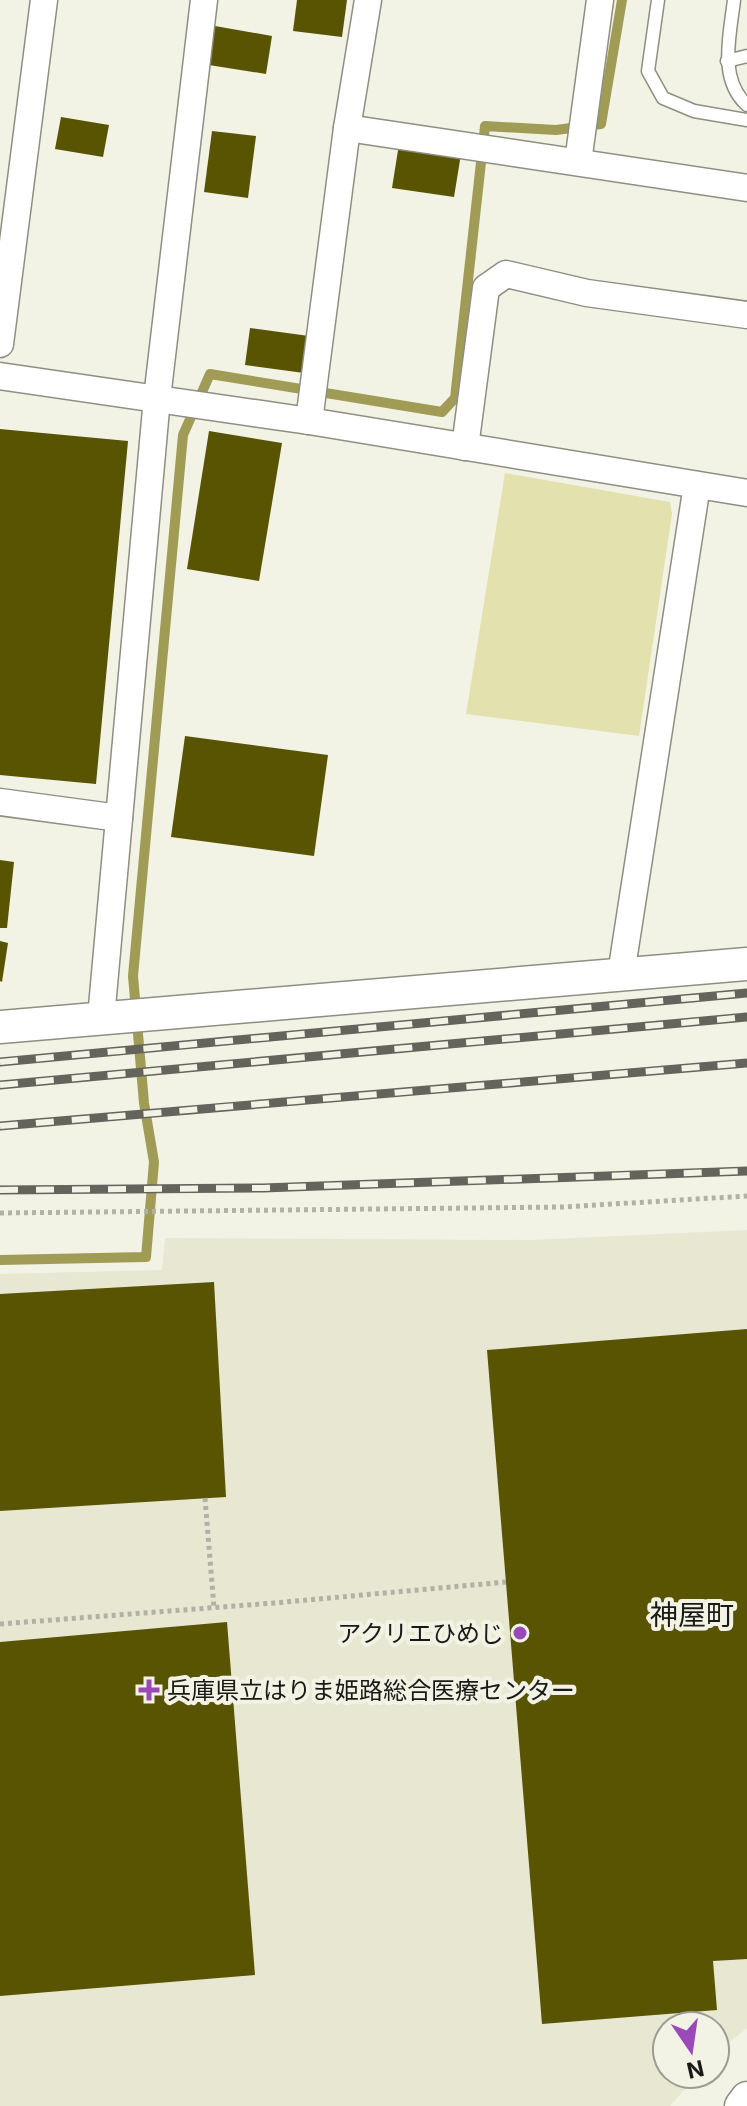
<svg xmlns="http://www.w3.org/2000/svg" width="747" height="2106" font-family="Inter,'Noto Sans JP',sans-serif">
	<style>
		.built { fill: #e7e7d2 }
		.park { fill: #e3e1ad }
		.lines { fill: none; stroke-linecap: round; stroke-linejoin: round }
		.stream { stroke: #a09c56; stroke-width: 10 }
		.building { fill: #595402 }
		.service-casing { stroke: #8f8e82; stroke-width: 15 }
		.minor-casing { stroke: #8f8e82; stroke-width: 29 }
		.tertiary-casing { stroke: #8f8e82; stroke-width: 35 }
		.path { stroke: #b1b1a6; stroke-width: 5; stroke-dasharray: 4 4; stroke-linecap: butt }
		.service { stroke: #fff; stroke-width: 12 }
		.minor { stroke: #fff; stroke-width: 26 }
		.tertiary { stroke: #fff; stroke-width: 32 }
		.rail-casing { stroke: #64645d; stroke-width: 9 }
		.rail { stroke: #f3f3e5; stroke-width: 6; stroke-dasharray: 18; stroke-linecap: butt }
		.poi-dot { fill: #9a49b9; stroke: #f3f3e5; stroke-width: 3 }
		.labels { text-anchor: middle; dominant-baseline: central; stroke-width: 8; stroke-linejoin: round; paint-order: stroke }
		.poi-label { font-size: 24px; fill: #191915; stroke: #f3f3e5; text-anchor: end }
		.quarter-label { font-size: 28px; fill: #191915; stroke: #f3f3e5 }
	</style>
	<rect width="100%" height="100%" fill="#f3f3e5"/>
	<polygon class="built" points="747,1230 747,2028 715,2054 715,2026 667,2026 667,2074 698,2074 670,2106 0,2106 0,1274 162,1270 165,1238 532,1240"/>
	<polygon class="park" points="505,473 670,502 672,514 639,736 466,714"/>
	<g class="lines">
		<polyline class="stream" points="0,1260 146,1257 154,1162 144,1103 133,976 183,435 210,374 442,412 455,398 485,126 556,130 601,124 622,0"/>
	</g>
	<g class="building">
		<polygon points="297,0 347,0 342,37 293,31"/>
		<polygon points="215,26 272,36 266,74 209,65"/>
		<polygon points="61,117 109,125 103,157 55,149"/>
		<polygon points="212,131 256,136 248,198 204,192"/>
		<polygon points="399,144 461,154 454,197 392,188"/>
		<polygon points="250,328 309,336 304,373 245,365"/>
		<polygon points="0,429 128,441 96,784 0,775"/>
		<polygon points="209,431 282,443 259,581 187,569"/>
		<polygon points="185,736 328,755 314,856 171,837"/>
		<polygon points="0,860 14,862 7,928 0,928"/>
		<polygon points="0,941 8,943 2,982 0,981"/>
		<polygon points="214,1282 226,1497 0,1511 0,1294"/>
		<polygon points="747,1329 747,1959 713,1961 717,2010 542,2024 487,1350"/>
		<polygon points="227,1622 255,1975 0,1996 0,1642"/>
	</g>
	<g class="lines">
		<defs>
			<g id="service">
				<polyline points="658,0 648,71 663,98 694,111 747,120"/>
				<path d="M734,0C730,35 718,79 747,105"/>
				<polyline points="727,61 747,56"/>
			</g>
			<g id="minor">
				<polyline points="347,128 747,188"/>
				<polyline points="578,162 600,0"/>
				<polyline points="0,344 44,0"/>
				<polyline points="0,376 309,421 747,493"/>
				<polyline points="309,421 347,128 368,0"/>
				<polyline points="465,447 486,288 506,274 587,293 747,315"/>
				<polyline points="0,802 119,818"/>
				<polyline points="621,974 697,485"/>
				<polyline points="101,1018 157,398 204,0"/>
			</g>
			<g id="tertiary">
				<polyline points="0,1027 747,964"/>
				<polyline points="741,2106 747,2098"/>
			</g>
		</defs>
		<use href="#service" class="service-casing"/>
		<use href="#minor" class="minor-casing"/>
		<use href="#tertiary" class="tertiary-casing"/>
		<g class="path">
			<polyline points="0,1213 563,1207 747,1196"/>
			<polyline points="205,1498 214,1608"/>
			<polyline points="0,1624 274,1603 506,1582"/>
		</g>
		<use href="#service" class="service"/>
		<use href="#minor" class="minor"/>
		<use href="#tertiary" class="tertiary"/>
		<defs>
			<g id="rail">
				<polyline points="0,1062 747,993"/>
				<polyline points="0,1085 747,1017"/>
				<polyline points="0,1126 747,1063"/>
				<polyline points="0,1190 263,1188 747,1171"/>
			</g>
		</defs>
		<use href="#rail" class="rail-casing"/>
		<use href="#rail" class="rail"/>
	</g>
	<g class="poi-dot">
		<circle cx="520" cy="1633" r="8"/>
		<path d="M145 1678h8v8h8v8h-8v8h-8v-8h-8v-8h8z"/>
	</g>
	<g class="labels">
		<g class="poi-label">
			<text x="504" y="1633">アクリエひめじ</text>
			<text x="167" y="1690" text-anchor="start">兵庫県立はりま姫路総合医療センター</text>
		</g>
		<g class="quarter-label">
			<text x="692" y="1615">神屋町</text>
		</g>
	</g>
	<g transform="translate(691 2050) rotate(167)"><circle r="38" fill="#f3f3e5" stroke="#9c9c92" stroke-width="2"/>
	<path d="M0-6L14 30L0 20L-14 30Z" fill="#9a49b9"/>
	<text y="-12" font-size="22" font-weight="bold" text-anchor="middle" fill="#191915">N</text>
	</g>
</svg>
